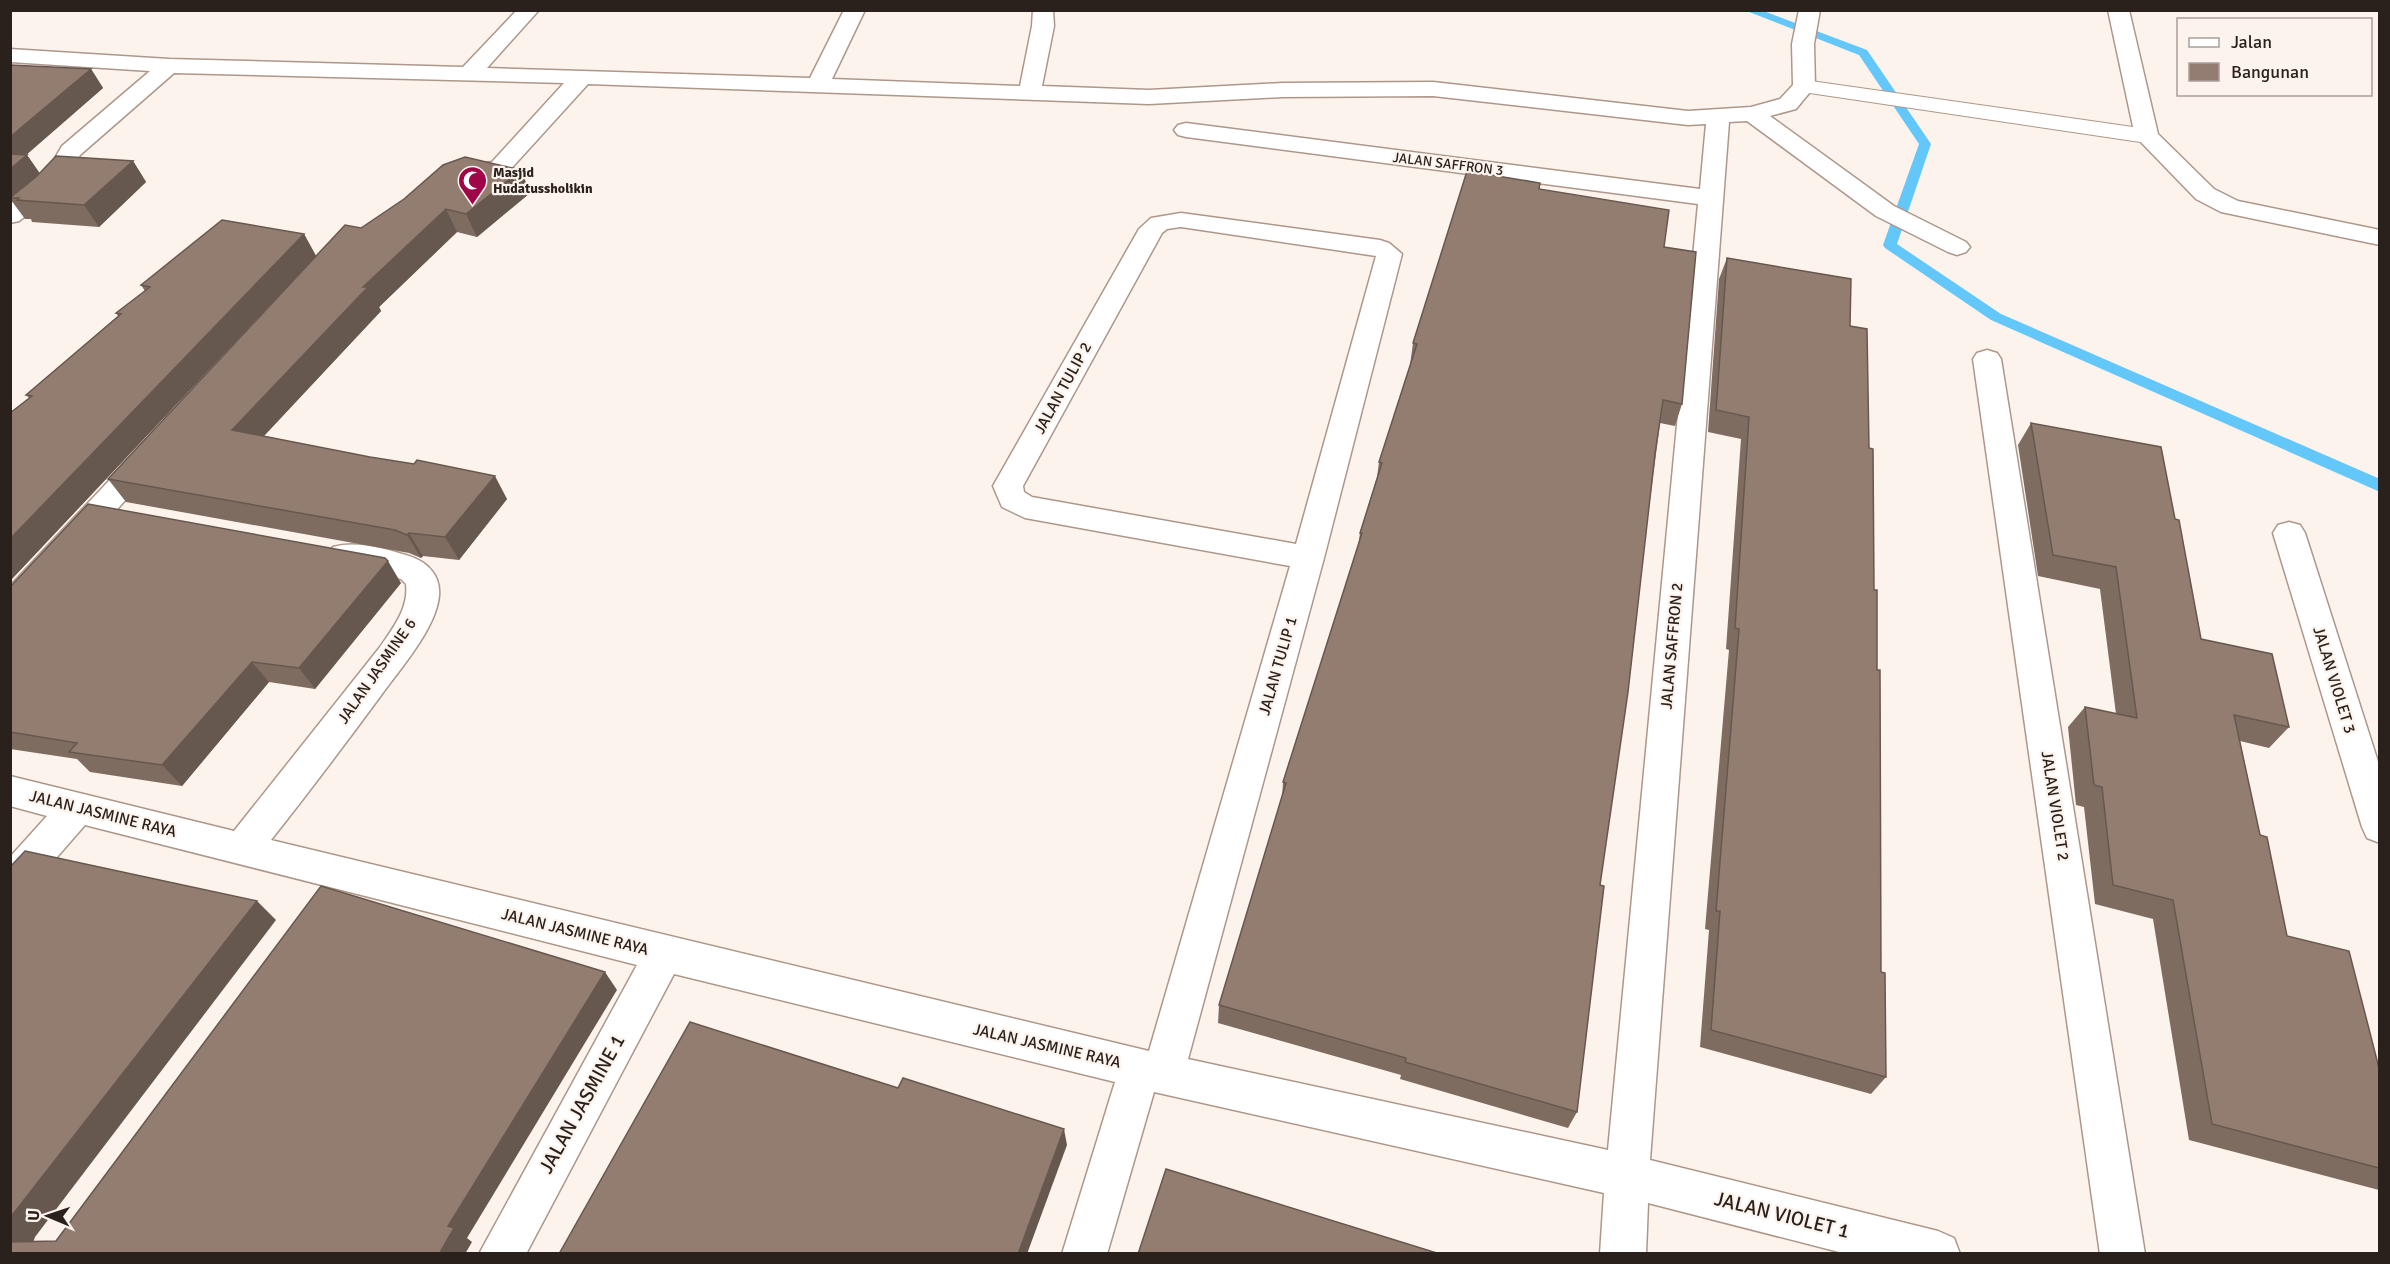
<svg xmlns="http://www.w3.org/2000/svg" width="2390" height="1264" font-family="Signika,sans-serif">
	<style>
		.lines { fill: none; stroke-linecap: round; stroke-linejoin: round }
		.stream { fill: #63c8f9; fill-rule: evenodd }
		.lane-casing { stroke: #ad978a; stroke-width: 2 }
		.street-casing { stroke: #ad978a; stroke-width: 3 }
		.lane { fill: #fff; fill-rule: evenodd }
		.street { fill: #fff; fill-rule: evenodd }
		.wall { fill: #7e6c61 }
		.shaded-wall { fill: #67584f }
		.building { fill: #937d71; stroke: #67584f; stroke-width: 1.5 }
		.labels { text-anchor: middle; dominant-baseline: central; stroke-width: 4.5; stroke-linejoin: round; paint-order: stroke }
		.far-street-label { font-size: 14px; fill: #2a211c; stroke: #fdf3ed }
		.far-poi-label { font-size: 14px; font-weight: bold; fill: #2a211c; stroke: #fdf3ed; text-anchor: start }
		.street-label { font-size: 16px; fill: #2a211c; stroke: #fdf3ed }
		.near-street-label { font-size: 20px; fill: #2a211c; stroke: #fdf3ed }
	</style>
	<rect width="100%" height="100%" fill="#fdf3ed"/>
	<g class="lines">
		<polygon class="stream" points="1744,10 1761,10 1867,50 1931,144 1897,244 2001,314 2380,479 2380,492 1991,320 1885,248 1883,245 1919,144 1859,55"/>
		<defs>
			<polygon id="lane" points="1804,80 2147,129 2155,131 2158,136 2155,141 2147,143 1796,91 1793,86 1796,81"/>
			<g id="street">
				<path d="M517,10H539L487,68L810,78L844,10H865L832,79L1020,86L1032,26L1033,10H1053L1054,26L1042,86L1149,90L1282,83L1433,82L1688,111L1751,107L1780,99L1793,85L1792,44L1799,10H1820L1814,44L1815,86L1796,109L1770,116L1894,206L1966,242L1970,247L1966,252L1957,255L1948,252L1876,216L1747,121L1729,122L1650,1160L1938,1231L1954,1238L1960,1254H1847L1648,1203L1646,1254H1600L1604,1193L1154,1092L1107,1254H1062L1115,1082L674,974L526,1254H479L637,965L85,825L23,896L10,901V857L47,816L10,806V776L234,831L380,647C393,628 409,608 406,584L401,579L333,563L328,555L333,547C356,540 386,549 409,556C427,562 441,575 439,596C436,628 401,668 382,694C346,743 309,792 271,840L1149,1051L1290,566L1025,518L1002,507L993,486L1139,229L1151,218L1181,213L1380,240L1389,243L1402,254L1324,558L1188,1059L1608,1150L1698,204L1186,137L1178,135L1174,130L1178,125L1186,123L1700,189L1706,124L1688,125L1433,96L1282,97L1149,104L588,84L508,172C490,178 469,182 451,177L447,172L451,167L492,162L564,83L174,73L80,155L67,178L51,196L19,221L10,223V204L33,186L48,170L62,146L150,71L10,62V49L169,59L463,67ZM1181,227L1376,256L1296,544L1032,497L1024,492L1023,486L1162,233L1167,229Z"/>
				<polygon points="2108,10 2129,10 2158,134 2214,189 2238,201 2380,230 2380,245 2221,212 2196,199 2135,136"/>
				<polygon points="1987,350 1997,353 2001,359 2145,1254 2100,1254 1973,359 1977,353"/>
				<polygon points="147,448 157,451 162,458 157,465 21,616 10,619 10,586 137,451"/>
				<polygon points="2289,522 2300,525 2305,533 2380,768 2380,843 2367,838 2362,827 2273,533 2278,525"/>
			</g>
		</defs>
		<use href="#lane" class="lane-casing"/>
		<use href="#street" class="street-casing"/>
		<use href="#lane" class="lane"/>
		<use href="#street" class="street"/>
	</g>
	<g class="wall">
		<polygon points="10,65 91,69 103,88 26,155 27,155 40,174 133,161 146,182 99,227 32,222 31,219 25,219 11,200 10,201"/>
		<polygon points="521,170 530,193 477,237 457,232 379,307 381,311 264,436 507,499 459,560 423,556 421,558 409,553 126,502 108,479 361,228"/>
		<polygon points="1539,189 1664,247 1682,404 1675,426 1660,423 1600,885 1577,1112 1568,1128 1400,1079 1401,1075 1218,1023 1219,1005 1282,798 1283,782 1358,547 1360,533 1377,477 1379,462 1410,365 1413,343"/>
		<polygon points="304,234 316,256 10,581 10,413 29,398 26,395 118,316 116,313 145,291 141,285"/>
		<polygon points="1727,258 1850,326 1869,448 1874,590 1881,972 1886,1077 1871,1094 1700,1047 1709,930 1705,929 1729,650 1726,649 1741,439 1708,432 1719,279"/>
		<polygon points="2031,423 2175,519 2201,639 2289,727 2269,748 2240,741 2260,835 2287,936 2379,1068 2379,1190 2189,1140 2153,919 2095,904 2084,807 2076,805 2068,727 2085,707 2116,714 2100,589 2038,576 2018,445"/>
		<polygon points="401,583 315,689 269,682 182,786 90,772 77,759 10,749 10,587"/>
	</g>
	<g class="shaded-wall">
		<polygon points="91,69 103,88 10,169 10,137"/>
		<polygon points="27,155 41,175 10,198 10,169"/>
		<polygon points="133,161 146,182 99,227 84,205"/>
		<polygon points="521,170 530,193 477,237 466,214"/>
		<polygon points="446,209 457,232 379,307 381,311 248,453 232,430 363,287"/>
		<polygon points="304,234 316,256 10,581 10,539"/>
		<polygon points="495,476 507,499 459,560 445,537"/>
		<polygon points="409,533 423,556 421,558 407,535"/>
		<polygon points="388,561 401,583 315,689 299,668"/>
		<polygon points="252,662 269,682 182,786 162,765"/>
		<polygon points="257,901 276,920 35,1237 29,1254 10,1246 10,1218"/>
		<polygon points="605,972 617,990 467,1238 472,1242 465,1254 439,1254 448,1226"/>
		<polygon points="1064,1129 1067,1145 1027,1254 1018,1254"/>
	</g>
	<g class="building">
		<polygon points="10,65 91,69 10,137"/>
		<polygon points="10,154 27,155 10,169"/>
		<polygon points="56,156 133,161 84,205 17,200 19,198 10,198 37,176"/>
		<polygon points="465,157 521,170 466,214 446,209 363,287 368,287 232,430 370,457 414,464 417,460 495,476 445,537 409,533 407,535 395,530 108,479 345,225 361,228 404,199 443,165"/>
		<polygon points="1467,171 1540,183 1539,189 1669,210 1664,247 1696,252 1682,404 1663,400 1655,454 1628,692 1600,885 1604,886 1577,1112 1405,1062 1406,1058 1219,1005 1286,783 1283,782 1362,533 1360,533 1382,463 1379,462 1417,344 1413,343"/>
		<polygon points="222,220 304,234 10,539 10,413 32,396 26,395 121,314 116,313 150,287 141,285"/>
		<polygon points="1727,258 1851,279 1850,326 1867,329 1869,448 1873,449 1874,590 1877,590 1877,670 1880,670 1881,972 1885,973 1886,1077 1711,1030 1720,911 1716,911 1739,629 1735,628 1749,417 1716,410"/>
		<polygon points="2031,423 2161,447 2175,519 2179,520 2201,639 2272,654 2289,727 2234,715 2260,835 2267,837 2287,936 2349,951 2379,1068 2379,1168 2212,1124 2173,900 2113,885 2102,787 2094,785 2085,707 2137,718 2116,567 2053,555"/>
		<polygon points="88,504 385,558 388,561 299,668 252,662 162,765 69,752 77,743 10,732 10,587"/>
		<polygon points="25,851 257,901 10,1218 10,867"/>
		<polygon points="321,886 605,972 448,1226 454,1228 439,1254 10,1254 10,1242 56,1241"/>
		<polygon points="690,1022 898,1088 903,1078 1064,1129 1018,1254 559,1254"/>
		<polygon points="1166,1169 1440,1254 1138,1254"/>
	</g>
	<defs>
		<symbol id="mosque-pin" viewBox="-11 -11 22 30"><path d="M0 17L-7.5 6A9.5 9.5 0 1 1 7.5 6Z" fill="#a00548" stroke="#fdf3ed"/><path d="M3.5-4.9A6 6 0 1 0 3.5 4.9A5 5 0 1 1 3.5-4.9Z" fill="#fff"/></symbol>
	</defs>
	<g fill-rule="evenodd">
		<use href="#mosque-pin" x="456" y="164" width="33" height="45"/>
	</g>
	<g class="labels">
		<g class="far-street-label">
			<text transform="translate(1448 164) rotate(7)">JALAN SAFFRON 3</text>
		</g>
		<g class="far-poi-label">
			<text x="493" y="172">Masjid<tspan x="493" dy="16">Hudatussholikin</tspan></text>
		</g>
		<g class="street-label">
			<text transform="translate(1063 388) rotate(-61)">JALAN TULIP 2</text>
			<text transform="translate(1672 646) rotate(-85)">JALAN SAFFRON 2</text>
			<text transform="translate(1278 666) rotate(-74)">JALAN TULIP 1</text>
			<text transform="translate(377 671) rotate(-55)">JALAN JASMINE 6</text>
			<text transform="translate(2334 680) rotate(73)">JALAN VIOLET 3</text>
			<text transform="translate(2055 806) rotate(81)">JALAN VIOLET 2</text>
			<text transform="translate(103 814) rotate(14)">JALAN JASMINE RAYA</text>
			<text transform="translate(575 932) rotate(14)">JALAN JASMINE RAYA</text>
			<text transform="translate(1047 1046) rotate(13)">JALAN JASMINE RAYA</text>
		</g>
		<g class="near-street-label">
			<text transform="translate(582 1104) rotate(-61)">JALAN JASMINE 1</text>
			<text transform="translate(1782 1215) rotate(14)">JALAN VIOLET 1</text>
		</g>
	</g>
	<rect width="2390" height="1264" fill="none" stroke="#2a211c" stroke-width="24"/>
	<rect x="2177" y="18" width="195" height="78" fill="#fdf3ed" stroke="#a99f99" stroke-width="1.5"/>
	<rect x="2189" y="38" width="30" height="9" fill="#ffffff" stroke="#a99f99" stroke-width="1.5"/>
	<text x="2231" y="48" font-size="18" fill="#2a211c">Jalan</text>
	<rect x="2189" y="63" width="30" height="18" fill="#937d71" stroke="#a99f99" stroke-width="1.5"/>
	<text x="2231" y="78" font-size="18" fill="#2a211c">Bangunan</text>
	<g transform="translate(48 1216) rotate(272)" stroke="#fdf3ed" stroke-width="4.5" paint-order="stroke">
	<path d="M0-4.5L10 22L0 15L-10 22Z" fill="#2a211c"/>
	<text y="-9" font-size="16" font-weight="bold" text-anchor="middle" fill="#2a211c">U</text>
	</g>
</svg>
